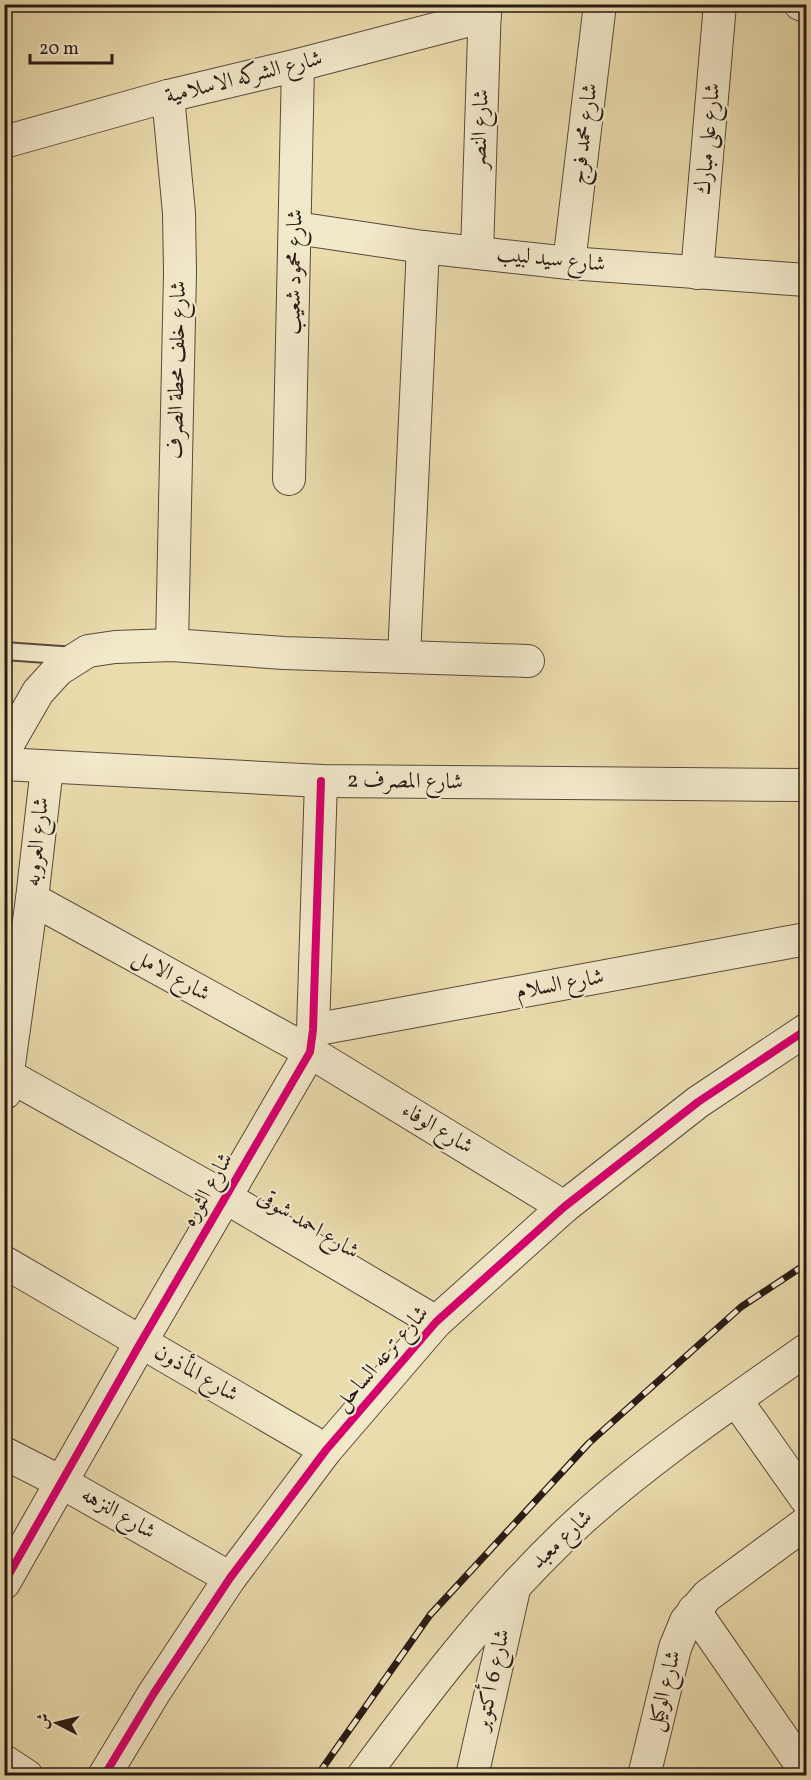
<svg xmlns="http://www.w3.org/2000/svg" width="811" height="1780" font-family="Vollkorn,Amiri,serif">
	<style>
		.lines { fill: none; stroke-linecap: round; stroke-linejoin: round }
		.lane-casing { stroke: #594a3b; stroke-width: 20 }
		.street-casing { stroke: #594a3b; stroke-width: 34 }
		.lane { stroke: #f2e8ca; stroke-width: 16 }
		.street { stroke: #f2e8ca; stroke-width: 32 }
		.rail-casing { stroke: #281a15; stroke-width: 7 }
		.rail { stroke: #f2e8ca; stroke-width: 4.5; stroke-dasharray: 14; stroke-linecap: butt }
		.cycleway-casing { stroke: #f2e8ca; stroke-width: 11 }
		.cycleway { stroke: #d6006c; stroke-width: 8 }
		.labels { text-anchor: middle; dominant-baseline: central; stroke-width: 4.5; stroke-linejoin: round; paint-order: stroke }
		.street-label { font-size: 22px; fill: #281a15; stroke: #f2e8ca }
	</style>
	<rect width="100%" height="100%" fill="#ebdcae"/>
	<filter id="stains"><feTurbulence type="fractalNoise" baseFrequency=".00333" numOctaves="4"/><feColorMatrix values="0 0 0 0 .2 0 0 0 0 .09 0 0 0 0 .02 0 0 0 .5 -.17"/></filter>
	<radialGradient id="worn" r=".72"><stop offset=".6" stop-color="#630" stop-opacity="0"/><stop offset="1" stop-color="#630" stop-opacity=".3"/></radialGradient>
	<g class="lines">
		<defs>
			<polyline id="lane" points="4,651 75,656"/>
			<g id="street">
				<polyline points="800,4 806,6"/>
				<polyline points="168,96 179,213 180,272 172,645"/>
				<polyline points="4,142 168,96 298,65 485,16"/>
				<polyline points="296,228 423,247 569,263 806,280"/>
				<polyline points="477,253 485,4"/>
				<polyline points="569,263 600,4"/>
				<polyline points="697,273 720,4"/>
				<polyline points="289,479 298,65"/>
				<polyline points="404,657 423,247"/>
				<polyline points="4,751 38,692 58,670 88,651 115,647 172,645 284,653 528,661"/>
				<polyline points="4,764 321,781 806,785"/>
				<polyline points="32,899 310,1052 564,1207"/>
				<polyline points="313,1030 806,939"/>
				<polyline points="4,1073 225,1197 436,1322"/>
				<polyline points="5,1093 32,899 47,767"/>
				<polyline points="4,1262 326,1450"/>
				<polyline points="736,1400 806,1499"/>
				<polyline points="4,1453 61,1482 230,1578"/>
				<polyline points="4,1583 141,1342 310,1052 313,1030 321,781"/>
				<polyline points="694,1610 806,1772"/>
				<polyline points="4,1761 27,1776"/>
				<polyline points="104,1776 154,1693 230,1578 326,1450 436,1322 564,1207 698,1102 806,1030"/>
				<path d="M363,1776C430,1685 498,1596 581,1520C651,1457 730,1404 806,1350"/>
				<polyline points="472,1776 514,1589"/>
				<polyline points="644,1776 675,1648 686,1621 707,1596 806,1523"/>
			</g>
		</defs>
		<use href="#lane" class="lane-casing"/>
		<use href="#street" class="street-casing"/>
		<use href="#lane" class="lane"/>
		<use href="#street" class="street"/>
		<defs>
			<polyline id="rail" points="317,1776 430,1615 589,1443 741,1307 806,1264"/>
		</defs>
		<use href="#rail" class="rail-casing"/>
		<use href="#rail" class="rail"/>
		<defs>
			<g id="cycleway">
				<polyline points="4,1583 141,1342 310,1052 313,1030 321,781"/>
				<polyline points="104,1776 154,1693 230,1578 326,1450 436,1322 564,1207 698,1102 806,1030"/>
			</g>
		</defs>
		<use href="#cycleway" class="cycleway-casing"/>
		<use href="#cycleway" class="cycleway"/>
	</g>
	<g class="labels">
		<g class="street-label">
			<text transform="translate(244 78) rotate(-14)">شارع الشركه الاسلامية</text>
			<text transform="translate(481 129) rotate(-88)">شارع النصر</text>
			<text transform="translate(585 134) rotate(-83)">شارع محمد فرج</text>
			<text transform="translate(709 139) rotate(-85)">شارع على مبارك</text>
			<text transform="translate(551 260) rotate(6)">شارع سيد لبيب</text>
			<text transform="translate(295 272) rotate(-89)">شارع محمود شعيب</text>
			<text transform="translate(178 370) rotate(-89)">شارع خلف محطة الصرف</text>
			<text transform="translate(405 782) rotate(1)">شارع المصرف 2</text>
			<text transform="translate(38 842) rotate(-84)">شارع العروبه</text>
			<text transform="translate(171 976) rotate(29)">شارع الامل</text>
			<text transform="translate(560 985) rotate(-10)">شارع السلام</text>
			<text transform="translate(437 1129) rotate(31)">شارع الوفاء</text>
			<text transform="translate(208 1190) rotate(-60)">شارع الثوره</text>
			<text transform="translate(308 1225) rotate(31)">شارع احمد شوقى</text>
			<text transform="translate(382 1359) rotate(-49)">شارع ترعه الساحل</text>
			<text transform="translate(196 1374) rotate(30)">شارع المأذون</text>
			<text transform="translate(118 1514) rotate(30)">شارع النزهه</text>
			<text transform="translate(562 1540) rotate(-43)">شارع معبد</text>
			<text transform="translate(493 1680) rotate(-78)">شارع 6 أكتوبر</text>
			<text transform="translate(665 1691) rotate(-76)">شارع الوكيل</text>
		</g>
	</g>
	<rect width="811" height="1780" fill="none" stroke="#ebdcae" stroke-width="24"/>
	<rect x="6" y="6" width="799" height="1768" fill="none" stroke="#281a15" stroke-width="3"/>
	<rect x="12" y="12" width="787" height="1756" fill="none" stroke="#281a15" stroke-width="1.5"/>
	<g transform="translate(57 1723) rotate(277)" stroke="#f2e8ca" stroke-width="4.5" paint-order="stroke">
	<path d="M0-4.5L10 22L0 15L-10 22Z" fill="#281a15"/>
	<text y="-9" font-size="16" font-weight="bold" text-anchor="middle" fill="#281a15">ش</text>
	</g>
	<path d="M30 54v9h82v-9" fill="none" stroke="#281a15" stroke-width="3"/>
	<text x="39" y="54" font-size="18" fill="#281a15" stroke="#f2e8ca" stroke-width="4.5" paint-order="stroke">20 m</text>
	<rect width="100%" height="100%" filter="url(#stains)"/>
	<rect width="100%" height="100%" fill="url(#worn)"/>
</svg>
